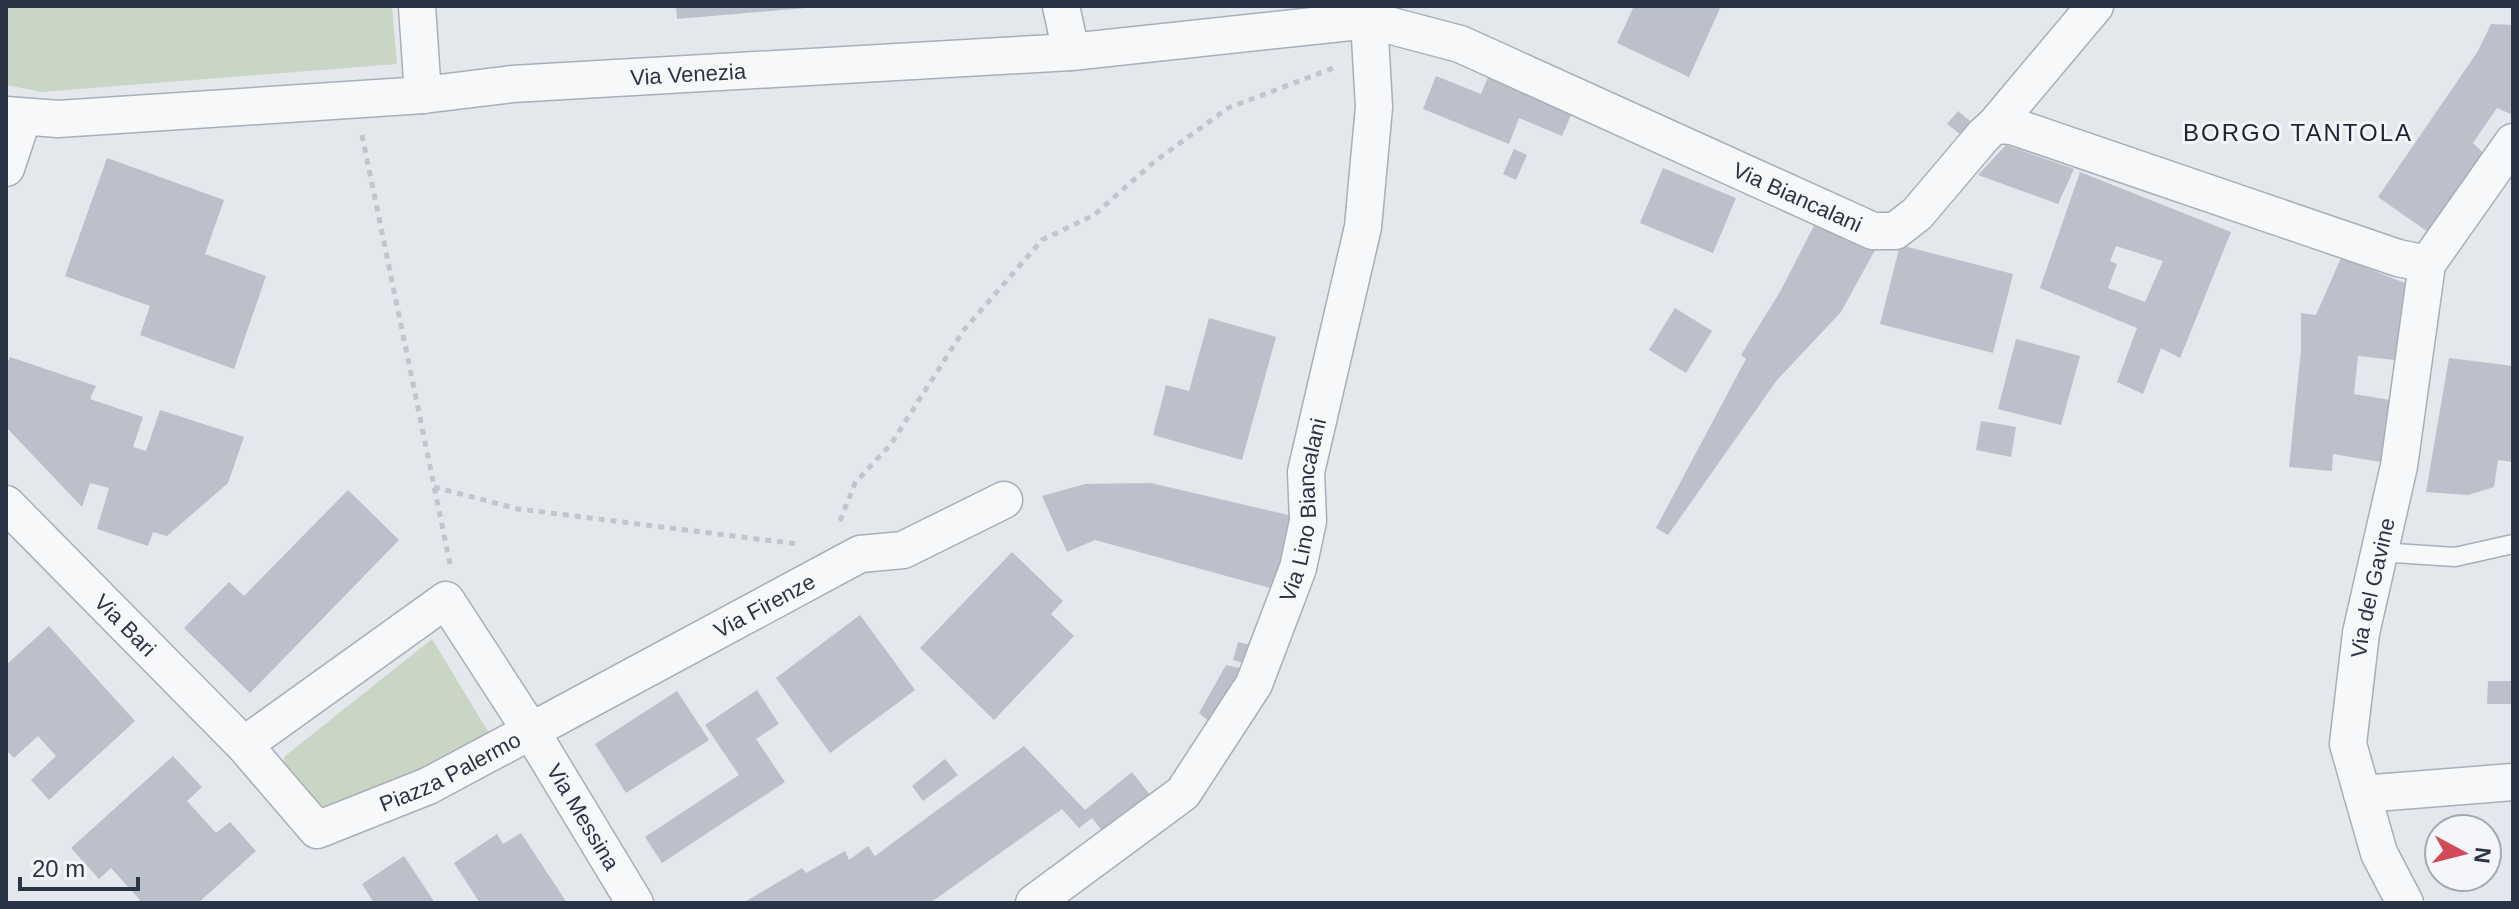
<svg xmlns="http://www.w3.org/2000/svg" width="2519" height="909" font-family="Helvetica,sans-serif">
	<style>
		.green { fill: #c9d6c5 }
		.building { fill: #bbc0ca; fill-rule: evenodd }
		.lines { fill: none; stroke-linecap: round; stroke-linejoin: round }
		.service-casing { stroke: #a9aeb7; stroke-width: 21 }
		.minor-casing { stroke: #a9aeb7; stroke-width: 39 }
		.path { stroke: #c2c5cb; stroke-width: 5; stroke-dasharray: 6 6; stroke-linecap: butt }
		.service { stroke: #f7f8fa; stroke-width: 18 }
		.minor { stroke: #f7f8fa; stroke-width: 36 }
		.labels { text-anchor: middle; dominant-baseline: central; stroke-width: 6; stroke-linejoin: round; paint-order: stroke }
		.street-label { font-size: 22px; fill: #2b3445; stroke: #f4f6f9 }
		.neighbourhood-label { font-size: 24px; letter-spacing: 2px; fill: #1d2536; stroke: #f4f6f9 }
	</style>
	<rect width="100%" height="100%" fill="#e4e7ec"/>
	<g class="green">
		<polygon points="6,6 392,6 397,64 42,92 6,85"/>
		<polygon points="432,639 495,743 320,819 285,773 284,757"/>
	</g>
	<g class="building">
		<polygon points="676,6 806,6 806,8 677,19"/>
		<polygon points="1634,6 1721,6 1689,77 1617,43"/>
		<polygon points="2491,24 2513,25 2513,115 2497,108 2473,143 2492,161 2438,239 2378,197 2478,51"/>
		<polygon points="1490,72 1574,108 1562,136 1519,118 1509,144 1423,109 1436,76 1481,94"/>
		<polygon points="1958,111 1975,125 1965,138 1947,124"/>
		<polygon points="2006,145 2074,169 2058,204 1978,175"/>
		<polygon points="1514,149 1527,155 1516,180 1503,174"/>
		<polygon points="107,158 224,200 205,254 266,276 234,369 140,335 150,306 65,276"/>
		<polygon points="1663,168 1736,198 1713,253 1640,223"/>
		<path d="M2080,172L2231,232L2180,358L2161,348L2143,394L2117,382L2137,328L2040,288ZM2116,246L2163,261L2145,302L2108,288L2117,264L2110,261Z"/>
		<polygon points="1817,220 1875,250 1841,312 1777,380 1668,535 1656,528 1746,359 1741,355 1781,290"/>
		<polygon points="1900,245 2013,274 1993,353 1880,324"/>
		<polygon points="2341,258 2418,288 2404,361 2358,356 2354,394 2396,401 2387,463 2333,454 2332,471 2289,467 2301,350 2301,313 2316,315"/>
		<polygon points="1675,308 1712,331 1686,373 1649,350"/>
		<polygon points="1209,318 1276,337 1242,460 1153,435 1166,385 1189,391"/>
		<polygon points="2016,339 2080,356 2061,425 1998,409"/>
		<polygon points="10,357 96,386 90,399 143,417 133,447 146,451 160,410 244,437 228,483 167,536 153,532 148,546 97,529 109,488 90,483 82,507 6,427 6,366"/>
		<polygon points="2449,358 2513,366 2513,462 2498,460 2494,487 2468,495 2426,492"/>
		<polygon points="1981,421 2016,427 2011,457 1976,450"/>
		<polygon points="1151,483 1301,518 1274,589 1095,540 1067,552 1042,496 1085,484"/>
		<polygon points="348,490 399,540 250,693 184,628 229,582 244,596"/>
		<polygon points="1012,552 1063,601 1051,614 1074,636 994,720 920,648"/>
		<polygon points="860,615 915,690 830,753 776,678"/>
		<polygon points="49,626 135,721 49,800 31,780 56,756 38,736 14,758 6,750 6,665"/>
		<polygon points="1238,642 1251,645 1246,664 1233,660"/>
		<polygon points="1226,665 1244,669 1215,726 1199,713"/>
		<polygon points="2488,681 2513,681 2513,704 2487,704"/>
		<polygon points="757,690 779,724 756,739 785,782 662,863 645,837 739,775 705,725"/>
		<polygon points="677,691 709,740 626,793 595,744"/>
		<polygon points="1024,746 1085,810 1132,772 1154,800 1107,837 1092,818 1079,828 1062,809 930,903 743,903 802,868 806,873 845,851 849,860 868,846 875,856"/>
		<polygon points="173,756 202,787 187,801 216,833 230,822 256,851 198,903 137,903 140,900 111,868 99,879 71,848"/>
		<polygon points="945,759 958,775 923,801 912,786"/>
		<polygon points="521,833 567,903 480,903 454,863 497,834 503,844"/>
		<polygon points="404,856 435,903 374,903 362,884"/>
	</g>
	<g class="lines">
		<defs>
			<polyline id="service" points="2379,552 2455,557 2513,544"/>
			<g id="minor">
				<polyline points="417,6 423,95"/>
				<polyline points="1061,6 1071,52"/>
				<path id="s1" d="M6,115L58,119L423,95L512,84L1071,52L1369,20L1460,44L1873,231H1895L1917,214L1984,135L1995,125L2012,126L2398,258L2427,264"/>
				<polyline points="1995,125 2095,6"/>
				<polyline points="6,168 23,117"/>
				<path id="s2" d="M6,504L244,745L317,830L428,786L531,731L446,600L244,745"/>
				<polyline points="2362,794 2513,782"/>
				<path id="s3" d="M635,903L531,731L860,554L903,550L1004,500"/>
				<path id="s4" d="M1034,903L1183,793L1254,684L1298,568L1308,521L1306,472L1363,227L1374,107L1369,20L1363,6"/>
				<path id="s5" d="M2405,903L2379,853L2348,744L2361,633L2399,466L2427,264L2513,142"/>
			</g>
		</defs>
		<use href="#service" class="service-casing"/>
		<use href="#minor" class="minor-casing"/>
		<g class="path">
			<polyline points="362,135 450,564"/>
			<polyline points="434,487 518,509 798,544"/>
			<polyline points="840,521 855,483 891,444 963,331 1042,240 1094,215 1154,162 1228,108 1336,67"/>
		</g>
		<use href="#service" class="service"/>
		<use href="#minor" class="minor"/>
	</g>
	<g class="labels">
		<g class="street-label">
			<text stroke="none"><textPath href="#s1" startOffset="684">Via Venezia</textPath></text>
			<text stroke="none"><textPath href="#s1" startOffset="1832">Via Biancalani</textPath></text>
			<text stroke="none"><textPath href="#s4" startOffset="498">Via Lino Biancalani</textPath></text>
			<text stroke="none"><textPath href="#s5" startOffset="328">Via del Gavine</textPath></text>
			<text stroke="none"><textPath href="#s3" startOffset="466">Via Firenze</textPath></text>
			<text stroke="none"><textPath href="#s2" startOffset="170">Via Bari</textPath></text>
			<text stroke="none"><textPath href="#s2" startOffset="596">Piazza Palermo</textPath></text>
			<text transform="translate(583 817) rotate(59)">Via Messina</text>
		</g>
		<g class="neighbourhood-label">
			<text x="2298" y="132">BORGO TANTOLA</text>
		</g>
	</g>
	<rect width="2519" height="909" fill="none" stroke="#2b3445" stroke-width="16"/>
	<g transform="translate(2463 853) rotate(97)"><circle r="38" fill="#f4f6f9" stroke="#a4a8b1" stroke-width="2"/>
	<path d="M0-6L14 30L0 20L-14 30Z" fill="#d1495b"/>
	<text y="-12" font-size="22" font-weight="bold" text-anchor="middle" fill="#2b3445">N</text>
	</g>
	<path d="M20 877v12h118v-12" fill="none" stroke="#2b3445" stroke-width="4"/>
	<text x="32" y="877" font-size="24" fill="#2b3445" stroke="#f4f6f9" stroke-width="6" paint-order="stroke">20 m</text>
</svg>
